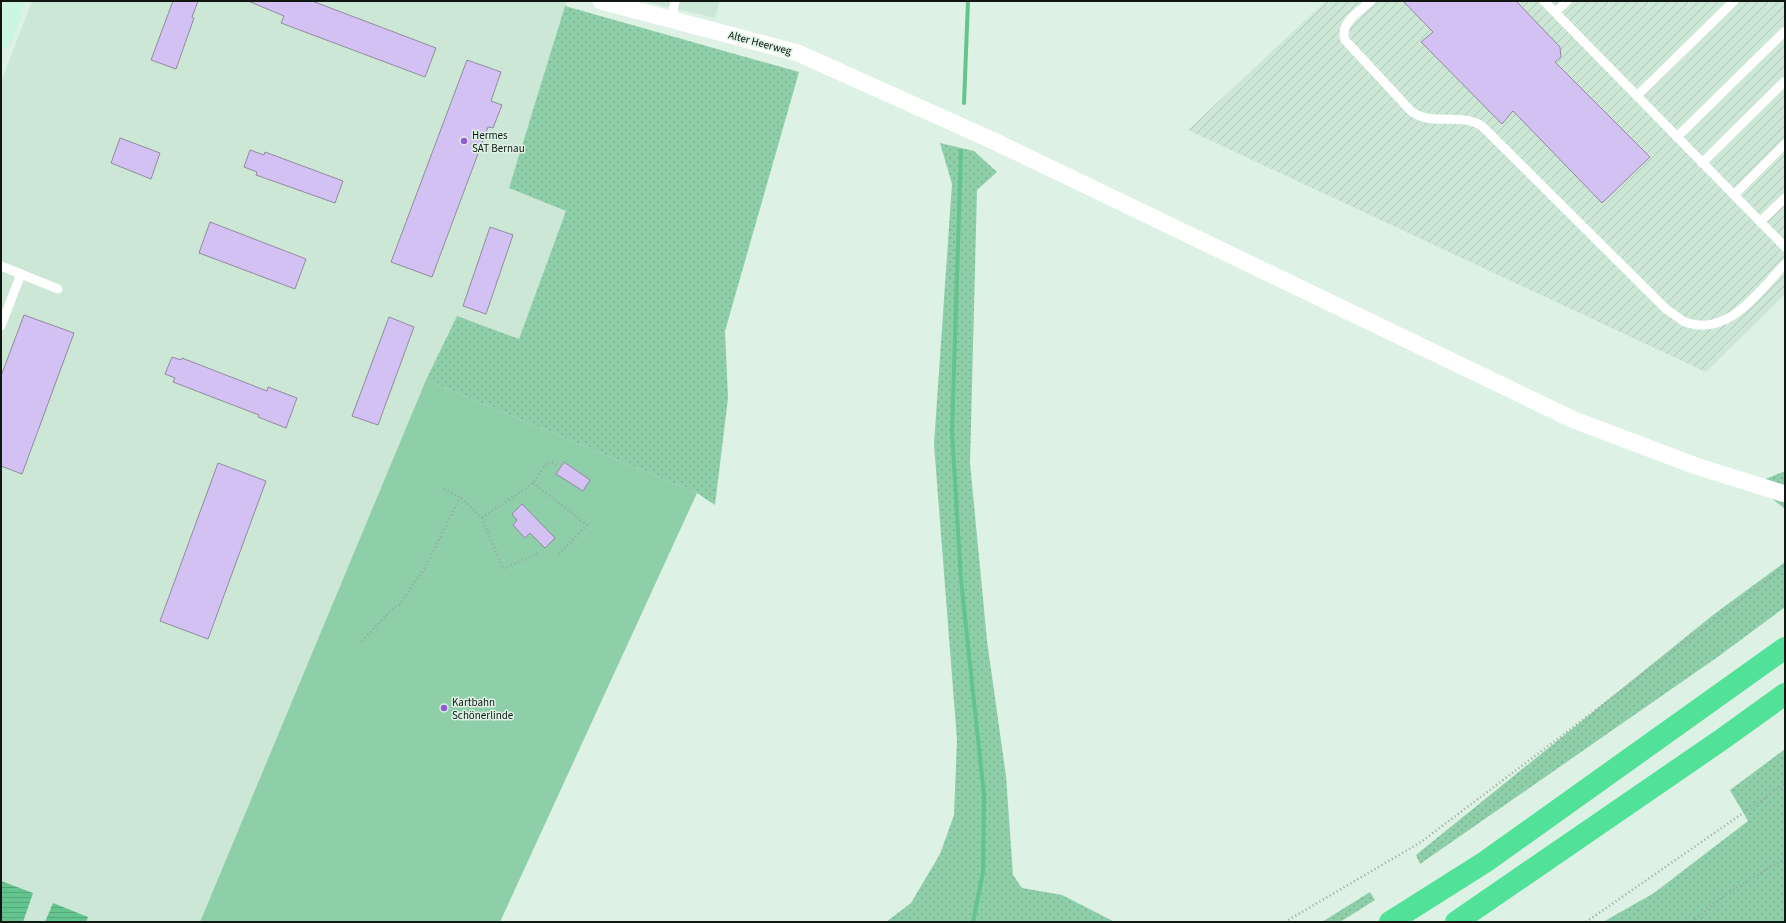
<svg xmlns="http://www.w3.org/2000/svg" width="1786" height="923" font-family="'Source Sans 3',sans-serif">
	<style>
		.built { fill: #cce7d6 }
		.industrial { fill: url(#industrial-furrows) }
		.grass { fill: url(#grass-dots) }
		.garden { fill: #8ecea8 }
		.water { fill: url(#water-rules) }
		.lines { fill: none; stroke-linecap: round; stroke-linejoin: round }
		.stream { stroke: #63c48f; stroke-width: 4 }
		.building { fill: #d4c1f4; stroke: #918b9c }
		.path { stroke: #98a79d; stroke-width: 2.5; stroke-dasharray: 1 3; stroke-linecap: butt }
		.service { stroke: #fff; stroke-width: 9 }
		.minor { stroke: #fff; stroke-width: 17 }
		.secondary { stroke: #cbf6e0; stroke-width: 22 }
		.motorway { stroke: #52e199; stroke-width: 22 }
		.poi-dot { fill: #915bd3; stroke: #ddf1e4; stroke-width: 1.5 }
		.labels { text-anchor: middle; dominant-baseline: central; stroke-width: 3; stroke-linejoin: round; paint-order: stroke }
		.street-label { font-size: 11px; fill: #101612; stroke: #ddf1e4 }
		.poi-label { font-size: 11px; fill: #101612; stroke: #ddf1e4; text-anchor: start }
	</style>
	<defs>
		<pattern id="industrial-furrows" width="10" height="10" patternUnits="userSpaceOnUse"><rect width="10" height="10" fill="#cce7d6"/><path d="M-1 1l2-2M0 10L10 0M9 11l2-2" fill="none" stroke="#aec5b7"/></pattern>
		<pattern id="grass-dots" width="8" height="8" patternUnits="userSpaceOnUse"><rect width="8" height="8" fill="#8ecea8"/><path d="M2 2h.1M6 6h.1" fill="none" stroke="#79b090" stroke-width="1.8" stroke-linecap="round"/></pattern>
		<pattern id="water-rules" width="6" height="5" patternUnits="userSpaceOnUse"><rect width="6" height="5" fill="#63c48f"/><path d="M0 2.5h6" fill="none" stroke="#55a87a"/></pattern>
	</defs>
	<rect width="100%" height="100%" fill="#ddf1e4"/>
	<g class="built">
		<polygon points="32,1 567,1 509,188 566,211 519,340 457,317 426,380 200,922 1,922 1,82"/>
		<polygon points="643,1 720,1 715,18"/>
	</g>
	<polygon class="industrial" points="1326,1 1785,1 1785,294 1706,372 1188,130"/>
	<g class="grass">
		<polygon points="565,6 799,72 725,331 728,398 715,505 697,493 426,380 457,316 519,339 566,211 509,188"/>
		<polygon points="940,143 974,151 997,172 977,190 970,463 987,641 1006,776 1013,875 1022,888 1062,895 1115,922 886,922 911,903 940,854 954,815 957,740 934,444 952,184"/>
		<polygon points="1785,471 1785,509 1754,484"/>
		<polygon points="1785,562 1785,607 1719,656 1420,864 1416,855 1713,615"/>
		<polygon points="1785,749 1785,922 1603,922 1654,893 1748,821 1730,790"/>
		<polygon points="1370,892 1375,900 1340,922 1322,922"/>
	</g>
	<polygon class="garden" points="426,380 697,493 500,922 200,922"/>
	<g class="water">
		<polygon points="1,881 33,893 23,922 1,922"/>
		<polygon points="53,903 88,917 86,922 45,922"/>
	</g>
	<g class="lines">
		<g class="stream">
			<polyline points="964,103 968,1"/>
			<polyline points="961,151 952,432 961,580 984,795 983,872 973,922"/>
		</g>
	</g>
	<g class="building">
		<polygon points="173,1 198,1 192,17 194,18 176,69 151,60"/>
		<polygon points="248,1 312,1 436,48 425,77 281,23 284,16"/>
		<polygon points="1403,1 1516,1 1560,47 1561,57 1555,62 1650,157 1602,203 1513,111 1502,124 1421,42 1433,32"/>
		<polygon points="467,60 501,72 491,101 502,105 493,128 488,127 432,277 391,262"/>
		<polygon points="120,138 160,153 151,179 111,163"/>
		<polygon points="250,150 264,155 265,152 343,181 335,203 256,175 257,172 244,167"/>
		<polygon points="210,222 306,259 295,289 199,253"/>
		<polygon points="490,227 513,235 486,314 463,306"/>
		<polygon points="24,315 74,333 22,474 1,466 1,376"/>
		<polygon points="389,317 414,327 378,425 352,416"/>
		<polygon points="172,357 181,360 182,358 267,391 268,387 297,398 286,428 258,417 259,415 173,382 175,378 165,374"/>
		<polygon points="564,462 590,480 583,491 556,474"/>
		<polygon points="218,463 266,481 208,639 160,621"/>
		<polygon points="522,504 555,538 545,548 530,533 525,538 513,525 517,520 512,514"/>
	</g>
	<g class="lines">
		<g class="path">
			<polyline points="533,483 587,525 559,554"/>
			<polyline points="444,489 460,497 482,518 503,569 538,553"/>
			<polyline points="482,518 533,483 547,462 553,463 558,466"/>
			<polyline points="362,641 394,607 399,605 426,566 460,497"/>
			<polyline points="1285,922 1421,842 1785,567"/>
			<polyline points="1586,922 1785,784"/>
			<polyline points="1692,922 1721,898 1785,858"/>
		</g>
		<g class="service">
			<path d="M1371,1C1360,11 1339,23 1345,40L1411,111C1431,127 1461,112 1482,126L1667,310C1673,313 1679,319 1685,322C1728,338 1759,291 1785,264"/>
			<polyline points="1544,1 1785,247"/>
			<polyline points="1555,12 1567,1"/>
			<polyline points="671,20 675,1"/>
			<polyline points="1637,96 1734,1"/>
			<polyline points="1677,137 1785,31"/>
			<polyline points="1702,163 1785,81"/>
			<polyline points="1734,195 1785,144"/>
			<polyline points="1760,222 1785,198"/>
			<polyline points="1,266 58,289"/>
			<polyline points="1,326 21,274"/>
		</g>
		<polyline class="minor" points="601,1 798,53 996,142 1574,420 1696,466 1785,494"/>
		<polyline class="secondary" points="1,39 15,1"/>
		<g class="motorway">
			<polyline points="1390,922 1485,862 1785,648"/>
			<polyline points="1456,922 1721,740 1785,694"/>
		</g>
	</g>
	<g class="poi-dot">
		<circle cx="464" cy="141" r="4"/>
		<circle cx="444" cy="708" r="4"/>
	</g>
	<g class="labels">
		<g class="street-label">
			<text transform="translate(760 43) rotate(15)">Alter Heerweg</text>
		</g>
		<g class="poi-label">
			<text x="472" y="135">Hermes<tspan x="472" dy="13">SAT Bernau</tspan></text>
			<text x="452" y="702">Kartbahn<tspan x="452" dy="13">Schönerlinde</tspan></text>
		</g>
	</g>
	<rect width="1786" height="923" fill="none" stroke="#101612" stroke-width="4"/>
</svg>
